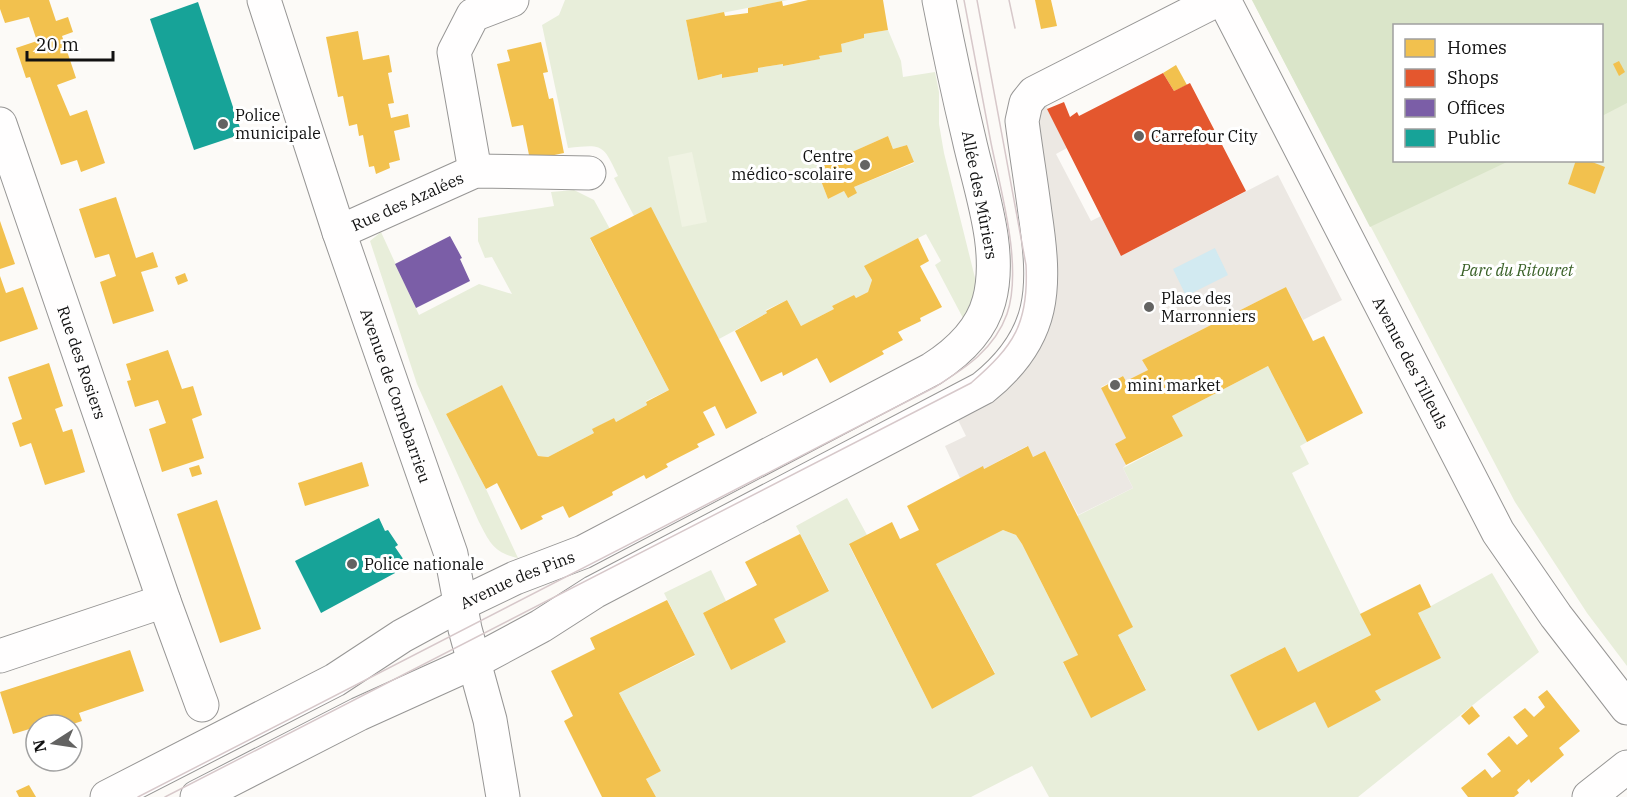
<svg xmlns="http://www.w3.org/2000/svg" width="1627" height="797" font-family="'IBM Plex Serif',serif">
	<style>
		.green { fill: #e8eeda; fill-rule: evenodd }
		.forest { fill: #dae5c9 }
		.pitch { fill: #f0f3e3 }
		.plaza { fill: #ece8e3 }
		.water { fill: #d2eaf1 }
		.homes { fill: #f2c14e }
		.shops { fill: #e4572e }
		.offices { fill: #7b5ea7 }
		.public { fill: #17a398 }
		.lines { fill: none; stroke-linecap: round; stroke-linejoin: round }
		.minor-casing { stroke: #979695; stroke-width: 35 }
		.minor { stroke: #fffefe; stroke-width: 33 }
		.tram { stroke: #d7c8ca; stroke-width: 1.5 }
		.poi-dot { fill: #636362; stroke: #fff; stroke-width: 2 }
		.labels { text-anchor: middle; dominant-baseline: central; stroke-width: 6; stroke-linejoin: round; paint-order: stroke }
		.poi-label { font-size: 16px; fill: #111; stroke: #fff; text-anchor: start }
		.street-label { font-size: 16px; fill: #111; stroke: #fff }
		.park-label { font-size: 16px; font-style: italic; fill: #3a6128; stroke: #fff }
	</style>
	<rect width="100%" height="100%" fill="#fcfaf7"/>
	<g class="green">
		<path d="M565,0H788L686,20L698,80L722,74L723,78L758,72V68L783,64V66L819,59V56L841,44L864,38V34L888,30L901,61L903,77L935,72L939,92V124L944,153L977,286L964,320L935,265L941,261L926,234L865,266L872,280L868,292L856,298L854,295L832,306L834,309L801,326L787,300L766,310L767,313L719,339L634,216L614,178L618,176C603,144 603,144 568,148L542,25L559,15ZM888,136L893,149L907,145L914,163L854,187L848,197L844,191L828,199L816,168Z"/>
		<path d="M1252,0H1627V666L1587,613L1515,502ZM1394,26H1602V160H1394Z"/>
		<path d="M574,190L594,200L610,229L590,239L669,390L646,401L647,405L616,422L614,418L593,429L594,433L548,457L538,456L502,385L446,414L486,489L518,558C494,553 490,543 479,522L417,384L370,241L381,232L419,315L479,284L512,294L492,257L485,258L478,241V218L554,206L551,192Z"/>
		<polygon points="1268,366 1307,442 1300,446 1309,464 1292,473 1371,635 1298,672 1285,647 1230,675 1258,730 1315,702 1328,727 1380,700 1375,691 1441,658 1418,613 1492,573 1539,652 1358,797 1049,797 1032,766 971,797 656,797 646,779 661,771 619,693 695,656 664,593 711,570 726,601 703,613 731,670 786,642 774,619 829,590 796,526 847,498 867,535 849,545 932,709 995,673 936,564 1003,530 1016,535 1022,544 1078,655 1063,663 1091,717 1146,689 1118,635 1077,516 1133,488 1123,468 1183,436 1172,416"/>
	</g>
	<polygon class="forest" points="1252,0 1627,0 1627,103 1602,116 1602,26 1394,26 1394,160 1509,161 1370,227"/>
	<polygon class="pitch" points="692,152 707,222 682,227 668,157"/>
	<polygon class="plaza" points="1045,103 1067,148 1056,154 1091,221 1101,216 1121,256 1278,175 1342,300 1303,320 1286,287 1142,360 1148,370 1126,381 1123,376 1101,387 1126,438 1115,444 1126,465 1123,468 1133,488 1078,515 1045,451 1033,457 1027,446 984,469 960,478 945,446 966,436 957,418 1028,364 1035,115"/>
	<polygon class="water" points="1215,248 1228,275 1186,296 1173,269"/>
	<g class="homes">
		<polygon points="0,0 49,0 56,21 68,17 73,32 62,36 76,78 57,85 70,116 87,110 105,163 81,172 77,160 61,165 30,77 26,78 16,48 37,41 29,17 5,23 0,9"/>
		<polygon points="808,0 883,0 888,30 864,34 864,38 841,44 842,52 819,56 820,59 783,66 783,64 758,68 758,72 722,78 722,74 698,80 686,20 724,12 725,16 748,13 748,8 782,1 783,6"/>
		<polygon points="1035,0 1051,0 1057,26 1041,29"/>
		<polygon points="358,31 363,60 389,55 392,72 388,73 394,103 388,104 391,118 408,114 410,127 394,131 400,160 389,163 390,168 376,174 374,166 369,167 363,135 359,136 357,124 349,126 343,96 338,97 326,37"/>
		<polygon points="541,42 548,72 543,73 549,99 553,98 564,153 530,160 523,125 512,127 497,64 510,61 507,50"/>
		<polygon points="1619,61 1625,72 1619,76 1613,64"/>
		<polygon points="1176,65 1187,85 1174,91 1163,73"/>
		<polygon points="888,136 893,149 907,145 914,162 854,187 857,193 848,198 844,191 828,199 816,168"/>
		<polygon points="1576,160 1587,160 1605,167 1595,194 1568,184"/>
		<polygon points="116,197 136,258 153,252 158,267 141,272 154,311 113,324 100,282 116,276 109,254 95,258 79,209"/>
		<polygon points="651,207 757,413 726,429 715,406 703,412 715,435 697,444 699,447 666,464 668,467 646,479 644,475 612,492 613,495 569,518 563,506 541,516 543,519 521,530 497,483 486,489 446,414 502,385 538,456 548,457 594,433 592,429 614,418 616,422 647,405 646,402 669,390 590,238"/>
		<polygon points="0,221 15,264 0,269"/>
		<polygon points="918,238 929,261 920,266 942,307 920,318 921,321 898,332 903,340 882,351 884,354 830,383 817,358 783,376 782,372 761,382 735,331 767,313 766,311 787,300 801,326 834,309 832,306 854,295 856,298 868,292 872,280 864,266"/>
		<polygon points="185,273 188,281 178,285 175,277"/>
		<polygon points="0,276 6,293 23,287 38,329 0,342"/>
		<polygon points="1286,287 1313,341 1324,336 1363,413 1307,442 1268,366 1172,416 1183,436 1126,465 1115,444 1126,438 1101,388 1123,376 1126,381 1148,370 1142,360"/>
		<polygon points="168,350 182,389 193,386 202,415 192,419 204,458 162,472 149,429 166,423 158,400 135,407 127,381 131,380 126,364"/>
		<polygon points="49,363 63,406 55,409 63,432 72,429 85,472 45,485 31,443 20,447 12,423 22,419 8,377"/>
		<polygon points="1028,446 1033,457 1045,451 1133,627 1118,635 1146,690 1091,718 1063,662 1078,655 1022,544 1016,535 1003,530 936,564 995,674 932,709 849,544 892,522 900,539 919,530 907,506 983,466 984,469"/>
		<polygon points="362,462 369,486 305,506 298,483"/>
		<polygon points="199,465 202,474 192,477 189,468"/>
		<polygon points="217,500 261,629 220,643 177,514"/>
		<polygon points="800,534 829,591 774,619 786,642 731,670 703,613 757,585 745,562"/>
		<polygon points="1420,584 1431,607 1418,613 1441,658 1375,691 1381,700 1328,728 1315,702 1258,731 1230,675 1285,647 1298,672 1371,635 1360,614"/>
		<polygon points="667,600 695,655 619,693 661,771 646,779 656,797 602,797 564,721 573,716 551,671 595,649 590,638"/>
		<polygon points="130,650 144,691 79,713 82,721 70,725 49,725 49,723 36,725 36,727 13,734 0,692"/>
		<polygon points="1547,690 1580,731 1559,748 1564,755 1531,783 1529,779 1517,790 1519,793 1514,797 1468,797 1461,788 1485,769 1492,778 1501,771 1487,754 1509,736 1517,745 1528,736 1513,717 1525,708 1534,717 1545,707 1538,697"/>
		<polygon points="1472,706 1480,716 1469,725 1461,716"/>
		<polygon points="29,785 36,797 19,797 16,791"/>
	</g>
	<polygon class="shops" points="1163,73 1174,91 1190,83 1246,191 1121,256 1047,109 1064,102 1070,117 1077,112 1079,116"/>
	<polygon class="offices" points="450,236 462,258 460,259 470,281 416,308 395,264"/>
	<g class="public">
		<polygon points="198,2 242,134 194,150 150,19"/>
		<polygon points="379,518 385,531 388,530 398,545 395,547 408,566 321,613 295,561"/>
	</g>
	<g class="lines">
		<defs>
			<g id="minor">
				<path id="s1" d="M264,0L339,232L451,554L465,629L490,720L503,797"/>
				<path id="s2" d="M1224,0L1498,532L1556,616L1627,708"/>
				<path id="s3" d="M0,124L164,601L202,705"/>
				<polyline points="475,171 454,52 473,15 512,0"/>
				<path id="s4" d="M339,232L475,171L589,173"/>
				<polyline points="0,656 164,601"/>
				<path id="s5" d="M107,797L335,680L402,636L461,604L515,578L583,552L932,369C957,353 981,331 989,301C1003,250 980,189 969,139C958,93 948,46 939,0"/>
				<path d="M197,797L359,714L474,662L541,626L594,592L983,388C1047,337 1046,287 1035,213C1031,182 1026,152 1022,121L1026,103L1034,93L1217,0"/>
				<polyline points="1589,797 1627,767"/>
			</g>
		</defs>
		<use href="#minor" class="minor-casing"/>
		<use href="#minor" class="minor"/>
		<g class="tram">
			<polyline points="1009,0 1015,28"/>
			<path d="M138,797L935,387C965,368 994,350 1007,314C1023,267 1001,192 991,143C982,96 973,48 964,0"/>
			<path d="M165,797L971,383C1014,346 1029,323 1026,265L977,0"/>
		</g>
	</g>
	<g class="poi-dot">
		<circle cx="223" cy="124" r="6"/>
		<circle cx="1139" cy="136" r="6"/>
		<circle cx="865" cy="165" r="6"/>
		<circle cx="1149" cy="307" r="6"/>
		<circle cx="1115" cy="385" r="6"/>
		<circle cx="352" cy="564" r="6"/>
	</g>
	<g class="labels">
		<g class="poi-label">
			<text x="235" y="115">Police<tspan x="235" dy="18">municipale</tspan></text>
			<text x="1151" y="136">Carrefour City</text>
			<text x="853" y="156" text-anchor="end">Centre<tspan x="853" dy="18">médico-scolaire</tspan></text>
			<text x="1161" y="298">Place des<tspan x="1161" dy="18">Marronniers</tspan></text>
			<text x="1127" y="385">mini market</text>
			<text x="364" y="564">Police nationale</text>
		</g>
		<g class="street-label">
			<text transform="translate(980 195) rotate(79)">Allée des Mûriers</text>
			<text stroke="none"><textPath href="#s4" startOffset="75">Rue des Azalées</textPath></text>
			<text stroke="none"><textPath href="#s3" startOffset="252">Rue des Rosiers</textPath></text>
			<text stroke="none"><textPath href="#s2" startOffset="408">Avenue des Tilleuls</textPath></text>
			<text stroke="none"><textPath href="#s1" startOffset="417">Avenue de Cornebarrieu</textPath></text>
			<text stroke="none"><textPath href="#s5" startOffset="465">Avenue des Pins</textPath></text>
		</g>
		<g class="park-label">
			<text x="1517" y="270">Parc du Ritouret</text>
		</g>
	</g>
	<rect x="1393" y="24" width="210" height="138" fill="#ffffff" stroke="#a0a0a0" stroke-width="1.5"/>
	<rect x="1405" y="39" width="30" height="18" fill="#f2c14e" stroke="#a0a0a0" stroke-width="1.5"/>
	<text x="1447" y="54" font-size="18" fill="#111111">Homes</text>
	<rect x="1405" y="69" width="30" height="18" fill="#e4572e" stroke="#a0a0a0" stroke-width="1.5"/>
	<text x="1447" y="84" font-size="18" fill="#111111">Shops</text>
	<rect x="1405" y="99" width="30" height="18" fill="#7b5ea7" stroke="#a0a0a0" stroke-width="1.5"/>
	<text x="1447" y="114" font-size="18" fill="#111111">Offices</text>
	<rect x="1405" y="129" width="30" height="18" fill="#17a398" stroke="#a0a0a0" stroke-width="1.5"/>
	<text x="1447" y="144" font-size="18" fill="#111111">Public</text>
	<g transform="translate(54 743) rotate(258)"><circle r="28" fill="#ffffff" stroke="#a0a0a0" stroke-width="1.5"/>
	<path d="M0-4.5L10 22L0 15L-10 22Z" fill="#636362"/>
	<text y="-9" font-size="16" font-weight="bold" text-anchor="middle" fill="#111111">N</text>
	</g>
	<path d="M27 51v9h86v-9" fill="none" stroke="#111111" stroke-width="3"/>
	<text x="36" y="51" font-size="18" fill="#111111" stroke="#ffffff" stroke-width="4.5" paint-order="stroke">20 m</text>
</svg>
